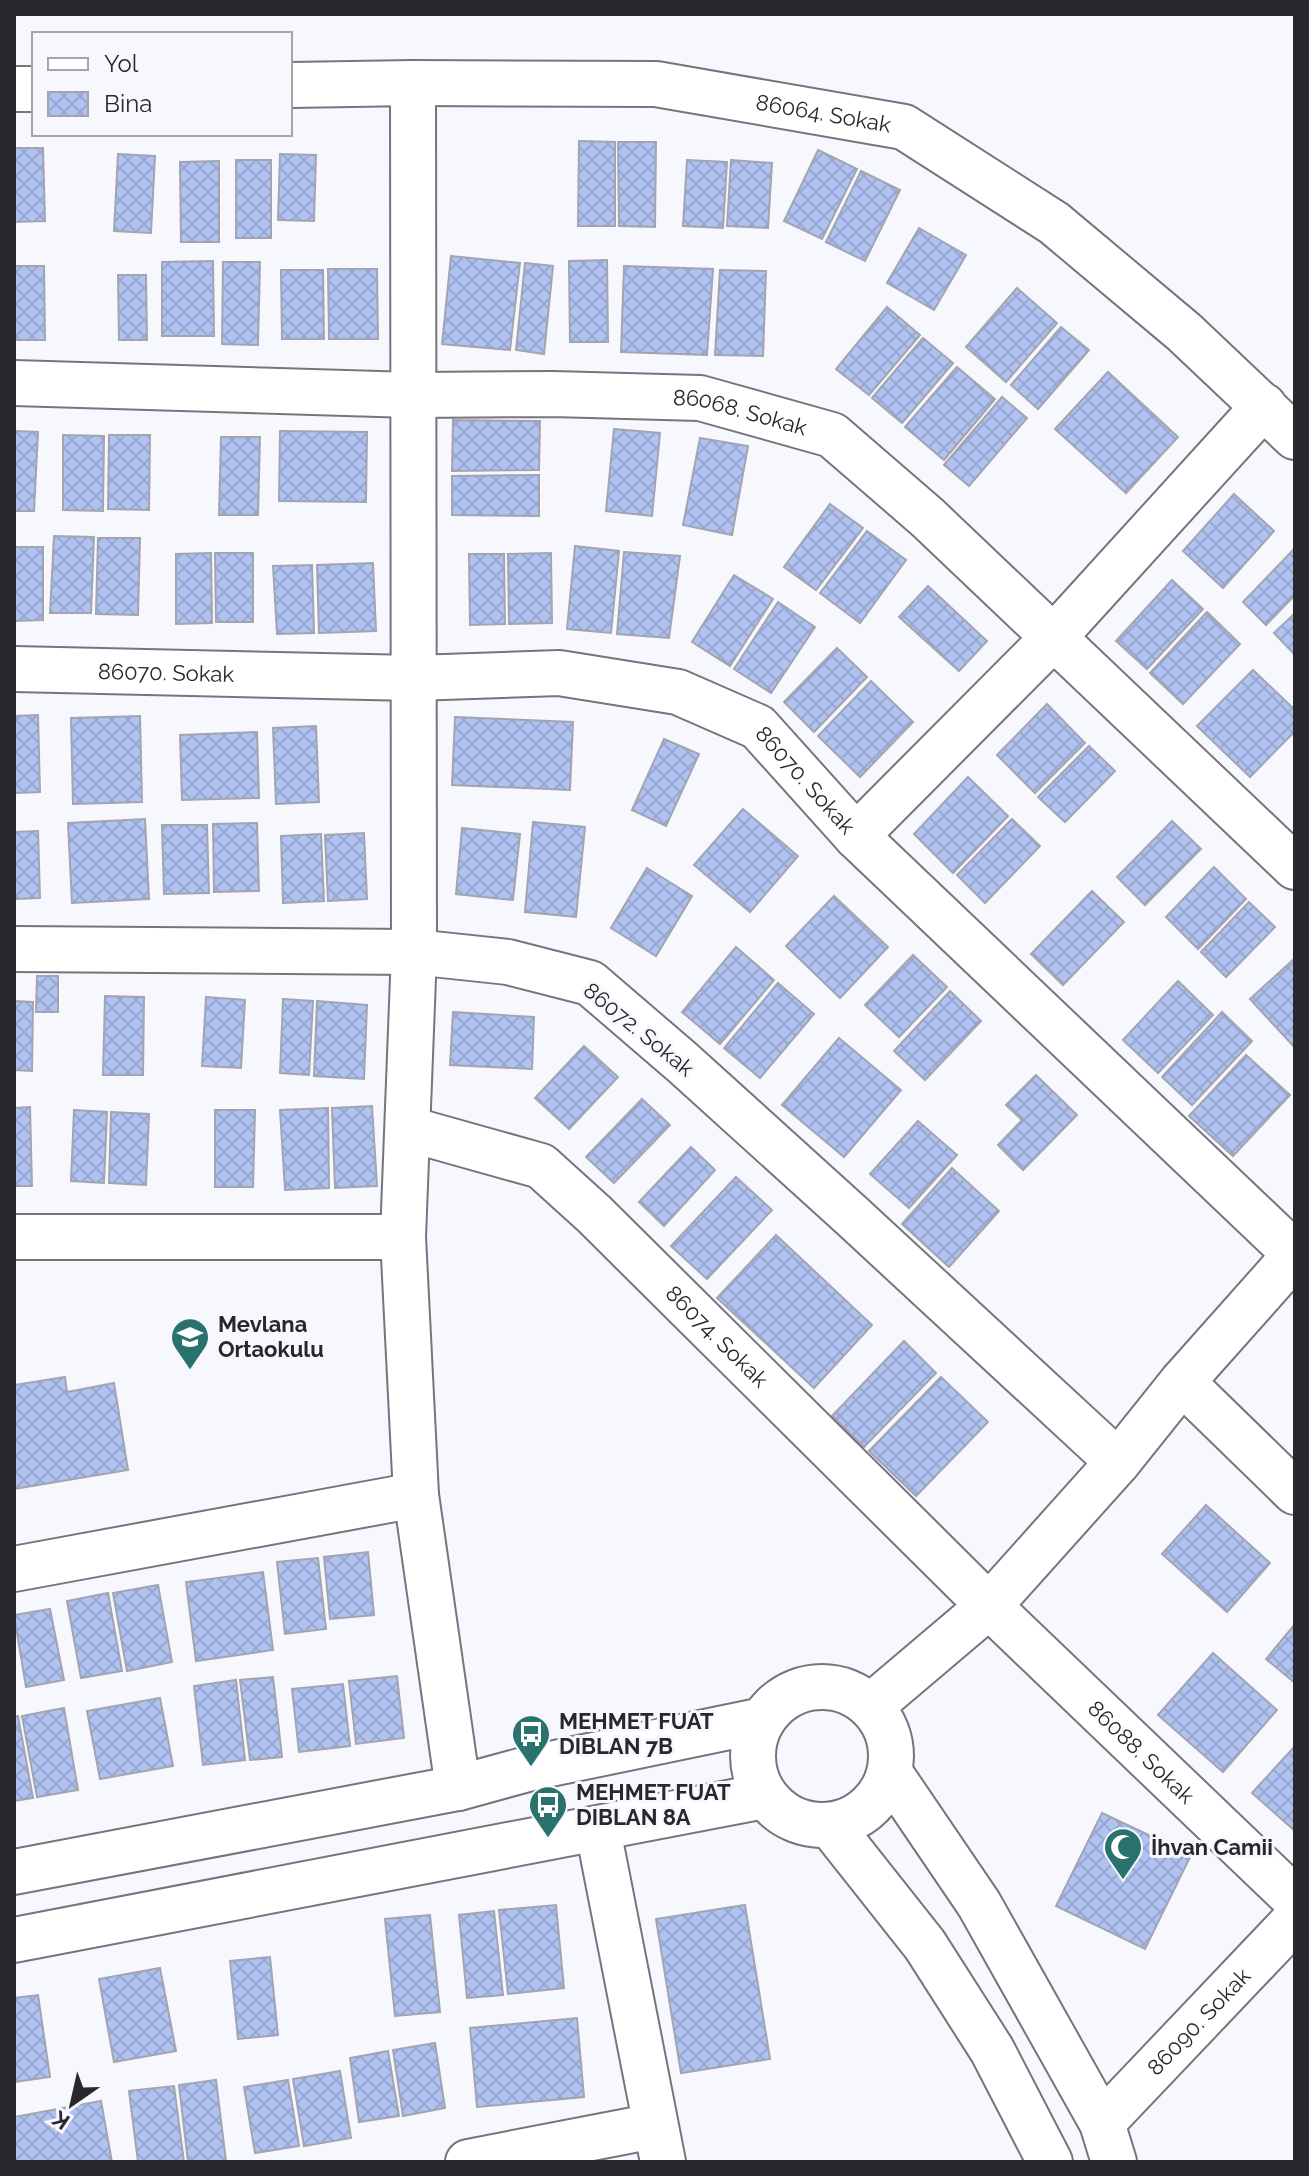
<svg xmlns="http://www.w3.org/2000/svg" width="1309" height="2176" font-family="Raleway,sans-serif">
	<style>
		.building { fill: url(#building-cross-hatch); stroke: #a2a5af; stroke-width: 2 }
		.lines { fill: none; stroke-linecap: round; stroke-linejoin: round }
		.street-casing { stroke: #76757e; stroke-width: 48 }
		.secondary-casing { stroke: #76757e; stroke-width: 48 }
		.street { stroke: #fff; stroke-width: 44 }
		.secondary { stroke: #fff; stroke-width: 44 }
		.labels { text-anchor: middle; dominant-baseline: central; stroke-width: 6; stroke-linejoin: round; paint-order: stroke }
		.street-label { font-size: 22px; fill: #28282c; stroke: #f7f7fe }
		.poi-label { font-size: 22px; font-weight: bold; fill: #28282c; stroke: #f7f7fe; text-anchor: start }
	</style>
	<defs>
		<pattern id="building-cross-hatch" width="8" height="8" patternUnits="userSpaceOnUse" patternTransform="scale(2)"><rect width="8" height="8" fill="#b0c2f2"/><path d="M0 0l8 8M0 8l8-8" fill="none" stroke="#97a7d0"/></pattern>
	</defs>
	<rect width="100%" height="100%" fill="#f7f7fe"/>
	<g class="building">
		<polygon points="579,141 615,142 615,226 578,226"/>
		<polygon points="618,142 656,142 655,227 619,226"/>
		<polygon points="14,148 43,148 45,221 14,222"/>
		<polygon points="818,150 857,169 822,239 784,221"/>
		<polygon points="118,154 155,156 151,233 114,231"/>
		<polygon points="280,154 316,155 314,221 278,220"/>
		<rect x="236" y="160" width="35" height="78"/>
		<polygon points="687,160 727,162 723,228 683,226"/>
		<polygon points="731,160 772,163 768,228 727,226"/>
		<polygon points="219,161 219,242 181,242 180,162"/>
		<polygon points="861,171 900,190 865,261 826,242"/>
		<polygon points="919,228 966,255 934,310 887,283"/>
		<polygon points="451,256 520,263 510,350 442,344"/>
		<polygon points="607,260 608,342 570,342 569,261"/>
		<polygon points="213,261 214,336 162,336 162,262"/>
		<polygon points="223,262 260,262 258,345 222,344"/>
		<polygon points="525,263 553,266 544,354 516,350"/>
		<polygon points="14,266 44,266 45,340 14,340"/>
		<polygon points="624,266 713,269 707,355 621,352"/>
		<polygon points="328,269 377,269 378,339 329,339"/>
		<polygon points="281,270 323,270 324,339 282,339"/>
		<polygon points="720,270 766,271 763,356 715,355"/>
		<polygon points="118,275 146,275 147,340 119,340"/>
		<polygon points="1017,288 1057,323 1006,382 966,347"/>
		<polygon points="887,307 920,335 869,395 836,369"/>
		<polygon points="1061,327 1089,350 1038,409 1011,385"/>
		<polygon points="923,338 953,363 902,423 872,398"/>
		<polygon points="957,367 995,399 944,460 905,427"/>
		<polygon points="1108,372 1178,437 1126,493 1055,429"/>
		<polygon points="1002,397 1027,418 969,486 944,465"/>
		<polygon points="453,420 540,421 539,470 452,471"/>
		<polygon points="614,429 660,433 652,516 606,511"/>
		<polygon points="14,431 38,432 34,511 14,511"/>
		<polygon points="280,431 367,432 366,502 279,501"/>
		<polygon points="63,435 104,436 103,511 63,510"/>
		<polygon points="109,435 150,435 149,510 108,509"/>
		<polygon points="221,437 260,437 258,515 219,515"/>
		<polygon points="700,438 748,446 732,535 683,525"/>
		<polygon points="539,475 539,516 452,515 452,476"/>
		<polygon points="1234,494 1274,531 1223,588 1183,551"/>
		<polygon points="830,504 863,528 816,590 784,567"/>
		<polygon points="867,531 906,560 860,623 820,593"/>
		<polygon points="54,536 94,537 91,613 50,613"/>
		<polygon points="98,538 140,538 138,615 96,614"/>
		<polygon points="575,546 619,551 611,633 567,629"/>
		<polygon points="14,547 43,547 43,620 14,621"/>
		<polygon points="1295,548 1295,595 1266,625 1243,602"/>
		<polygon points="624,552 680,556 669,638 617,634"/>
		<polygon points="211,553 212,623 176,624 176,554"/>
		<polygon points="215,553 253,553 253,622 216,622"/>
		<polygon points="551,553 552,623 509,624 508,554"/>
		<polygon points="469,554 504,554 505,624 470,625"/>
		<polygon points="373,563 376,631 319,633 317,565"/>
		<polygon points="312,565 314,633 277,634 273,566"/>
		<polygon points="734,575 773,599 730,666 692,642"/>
		<polygon points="1172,580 1203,609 1147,669 1116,641"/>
		<polygon points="928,586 987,641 959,671 899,617"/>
		<polygon points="778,602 815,627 771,693 734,669"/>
		<polygon points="1207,612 1240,644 1183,704 1150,673"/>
		<polygon points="1295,613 1295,655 1274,633"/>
		<polygon points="837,648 867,677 814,732 784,702"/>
		<polygon points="1253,670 1295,710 1295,731 1250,777 1197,726"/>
		<polygon points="871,681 913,722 860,777 818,736"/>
		<polygon points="1047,704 1085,743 1035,793 997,755"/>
		<polygon points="38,715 40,792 14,793 14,716"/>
		<polygon points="140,716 142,802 73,804 71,718"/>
		<polygon points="455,717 573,722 570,790 452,785"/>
		<polygon points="316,726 319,802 276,804 273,728"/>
		<polygon points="257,732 259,798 182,800 180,735"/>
		<polygon points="664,739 699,754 666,826 632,810"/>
		<polygon points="1089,746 1115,771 1065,822 1038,797"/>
		<polygon points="968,777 1008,816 953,873 914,834"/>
		<polygon points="743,809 798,856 750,912 694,865"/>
		<polygon points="145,819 149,899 72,903 68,823"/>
		<polygon points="1012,819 1040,846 985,903 957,875"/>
		<polygon points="1172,821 1201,849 1145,905 1117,877"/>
		<polygon points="533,822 585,827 576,917 525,912"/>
		<polygon points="257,823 259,891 214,892 213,824"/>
		<polygon points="162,825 207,825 209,893 164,894"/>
		<polygon points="462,828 520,834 513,900 456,894"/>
		<polygon points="38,831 40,898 14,899 14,832"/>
		<polygon points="364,833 367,899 328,901 325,835"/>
		<polygon points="321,834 324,901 283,903 281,836"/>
		<polygon points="1214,867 1246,899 1198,949 1166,917"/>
		<polygon points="647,868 692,896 656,956 611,928"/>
		<polygon points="1092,891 1124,922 1063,985 1031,954"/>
		<polygon points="834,896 888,947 840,998 786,946"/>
		<polygon points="1249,902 1275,927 1226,977 1201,952"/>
		<polygon points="736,947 774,980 720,1044 682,1012"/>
		<polygon points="913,955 947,987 899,1037 865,1005"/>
		<polygon points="1295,958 1295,1048 1250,999"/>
		<polygon points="37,976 58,976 58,1012 36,1012"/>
		<polygon points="1178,981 1213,1015 1158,1073 1123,1040"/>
		<polygon points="778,983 814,1014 760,1078 724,1048"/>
		<polygon points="950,991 981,1021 925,1080 894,1051"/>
		<polygon points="105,996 144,997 143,1075 103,1075"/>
		<polygon points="206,997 245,1000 241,1068 202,1066"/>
		<polygon points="283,999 313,1001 309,1075 280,1073"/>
		<polygon points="14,1001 33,1002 32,1071 14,1070"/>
		<polygon points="317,1001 367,1005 364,1079 314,1076"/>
		<polygon points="453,1012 534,1017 532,1069 450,1065"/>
		<polygon points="1222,1012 1252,1041 1192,1105 1162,1077"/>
		<polygon points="839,1038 901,1090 844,1157 782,1105"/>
		<polygon points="584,1046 618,1077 569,1129 535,1098"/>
		<polygon points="1246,1055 1290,1095 1233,1156 1189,1116"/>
		<polygon points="1036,1075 1077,1115 1023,1170 998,1145 1022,1120 1006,1105"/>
		<polygon points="642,1099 670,1125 614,1183 586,1157"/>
		<polygon points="372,1106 377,1186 335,1188 332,1108"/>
		<polygon points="30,1107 32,1186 14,1186 14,1108"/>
		<polygon points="328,1108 329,1188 285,1190 280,1110"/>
		<polygon points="74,1110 107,1112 104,1183 71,1181"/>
		<polygon points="215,1110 255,1110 253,1187 215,1187"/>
		<polygon points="111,1112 149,1114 146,1185 109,1183"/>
		<polygon points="918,1121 957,1155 909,1208 870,1174"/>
		<polygon points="691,1147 715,1170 664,1226 639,1202"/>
		<polygon points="952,1168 999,1211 949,1267 902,1224"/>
		<polygon points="736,1177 772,1210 707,1279 671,1246"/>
		<polygon points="776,1235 872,1325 814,1388 717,1298"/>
		<polygon points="904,1341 936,1373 864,1447 832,1416"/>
		<polygon points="65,1377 67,1392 114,1383 128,1470 14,1489 14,1385"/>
		<polygon points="941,1377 988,1422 916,1496 869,1451"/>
		<polygon points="1206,1505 1270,1563 1227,1612 1162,1554"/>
		<polygon points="368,1552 374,1615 330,1619 324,1557"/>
		<polygon points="318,1558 326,1629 285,1634 277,1562"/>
		<polygon points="263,1572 273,1650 196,1661 186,1582"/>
		<polygon points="158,1585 172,1662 127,1671 113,1593"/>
		<polygon points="108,1593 122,1671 81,1678 67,1601"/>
		<polygon points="50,1609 64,1680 26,1687 14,1615"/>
		<polygon points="1295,1624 1295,1683 1266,1659"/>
		<polygon points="1213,1653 1277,1710 1223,1772 1158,1715"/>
		<polygon points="397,1676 404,1738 356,1744 349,1681"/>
		<polygon points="273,1677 282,1757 250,1760 240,1680"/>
		<polygon points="236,1680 245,1760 203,1765 194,1686"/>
		<polygon points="343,1684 350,1746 299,1752 292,1689"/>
		<polygon points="160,1698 173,1766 100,1779 87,1711"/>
		<polygon points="64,1708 78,1790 37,1797 22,1716"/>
		<polygon points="18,1716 33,1798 14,1801 14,1717"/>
		<polygon points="1295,1746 1295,1831 1252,1793"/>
		<polygon points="1102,1813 1191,1855 1145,1949 1056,1906"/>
		<polygon points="556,1905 564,1988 508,1994 499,1910"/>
		<polygon points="745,1905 770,2059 681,2073 656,1919"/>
		<polygon points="494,1911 503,1995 467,1998 459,1915"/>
		<polygon points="430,1915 440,2012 395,2016 385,1919"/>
		<polygon points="270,1957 278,2035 238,2039 230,1961"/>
		<polygon points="160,1968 176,2051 114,2062 99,1979"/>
		<polygon points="38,1995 50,2077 14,2082 14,1998"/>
		<polygon points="577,2018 584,2097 477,2107 470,2028"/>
		<polygon points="435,2043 445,2108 403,2116 393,2050"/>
		<polygon points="388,2051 399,2116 359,2122 350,2058"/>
		<polygon points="340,2071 351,2138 304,2146 293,2079"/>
		<polygon points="216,2080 226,2161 188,2162 179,2085"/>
		<polygon points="288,2080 299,2146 255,2153 244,2087"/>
		<polygon points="174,2086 184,2162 138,2162 129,2091"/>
		<polygon points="101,2101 112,2162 14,2162 14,2117"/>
	</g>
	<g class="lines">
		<defs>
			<g id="street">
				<polyline points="413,83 414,952 403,1237 416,1495 458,1788"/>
				<path id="s1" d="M290,85L413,83L656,84L904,127L1054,223L1184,332L1295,437"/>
				<polyline points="14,89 34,89"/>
				<path id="s2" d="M14,383L412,395L553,394L700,398L832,435L928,518L1295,867"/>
				<path id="s3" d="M14,669L414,678L559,673L678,692L758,727L856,836L1295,1254"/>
				<polyline points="856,836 1054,637 1264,406"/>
				<polyline points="14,949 414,952 508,962 590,983 682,1062 851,1215 1118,1462"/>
				<path id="s4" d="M409,1129L541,1166L594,1214L989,1606L1295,1899"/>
				<polyline points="14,1237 403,1237"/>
				<polyline points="1182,1382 1295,1492"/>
				<polyline points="14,1569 416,1495"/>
				<polyline points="871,1706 989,1606 1118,1462 1182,1382 1295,1255"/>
				<polyline points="598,1830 663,2162"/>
				<path id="s5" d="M1102,2123L1295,1920"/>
				<polyline points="468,2162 654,2126"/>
			</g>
			<g id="secondary">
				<circle cx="822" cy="1756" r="69"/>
				<polyline points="890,1773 979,1904 1102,2123 1114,2162"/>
				<polyline points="830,1825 925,1945 992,2050 1050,2162"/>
				<polyline points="14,1872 458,1788 531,1768 763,1720"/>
				<polyline points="14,1940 764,1796"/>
			</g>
		</defs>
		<use href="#street" class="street-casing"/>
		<use href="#secondary" class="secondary-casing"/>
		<use href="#street" class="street"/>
		<use href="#secondary" class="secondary"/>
	</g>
	<defs>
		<symbol id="school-pin" viewBox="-11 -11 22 30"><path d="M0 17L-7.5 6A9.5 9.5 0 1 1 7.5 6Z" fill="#29726d" stroke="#f7f7fe"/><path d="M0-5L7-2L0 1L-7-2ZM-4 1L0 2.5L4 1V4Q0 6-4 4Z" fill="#fff"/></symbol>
		<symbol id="bus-pin" viewBox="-11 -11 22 30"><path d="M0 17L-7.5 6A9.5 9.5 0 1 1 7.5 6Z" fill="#29726d" stroke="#f7f7fe"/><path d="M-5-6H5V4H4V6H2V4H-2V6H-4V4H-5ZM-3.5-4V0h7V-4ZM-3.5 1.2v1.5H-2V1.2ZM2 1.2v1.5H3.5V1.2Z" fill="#fff"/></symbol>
		<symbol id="mosque-pin" viewBox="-11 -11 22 30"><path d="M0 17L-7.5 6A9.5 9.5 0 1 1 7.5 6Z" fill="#29726d" stroke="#f7f7fe"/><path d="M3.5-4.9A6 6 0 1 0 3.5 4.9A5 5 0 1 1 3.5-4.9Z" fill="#fff"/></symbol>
	</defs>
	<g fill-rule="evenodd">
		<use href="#school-pin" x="168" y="1315" width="44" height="60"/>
		<use href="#bus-pin" x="509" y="1712" width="44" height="60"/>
		<use href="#bus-pin" x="526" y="1783" width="44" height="60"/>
		<use href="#mosque-pin" x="1101" y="1825" width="44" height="60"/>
	</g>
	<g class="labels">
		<g class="street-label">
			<text stroke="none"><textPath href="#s1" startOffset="536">86064. Sokak</textPath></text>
			<text stroke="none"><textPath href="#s2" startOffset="728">86068. Sokak</textPath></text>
			<text stroke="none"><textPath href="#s3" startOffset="152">86070. Sokak</textPath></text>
			<text stroke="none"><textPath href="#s3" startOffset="824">86070. Sokak</textPath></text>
			<text transform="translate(639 1029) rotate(39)">86072. Sokak</text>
			<text stroke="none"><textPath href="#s4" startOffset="382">86074. Sokak</textPath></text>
			<text stroke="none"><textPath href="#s4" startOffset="976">86088. Sokak</textPath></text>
			<text stroke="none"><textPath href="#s5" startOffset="140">86090. Sokak</textPath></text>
		</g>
		<g class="poi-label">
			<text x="218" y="1324">Mevlana<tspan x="218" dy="25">Ortaokulu</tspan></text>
			<text x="559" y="1721">MEHMET FUAT<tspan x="559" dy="25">DIBLAN 7B</tspan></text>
			<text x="576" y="1792">MEHMET FUAT<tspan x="576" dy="25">DIBLAN 8A</tspan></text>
			<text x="1151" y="1847">İhvan Camii</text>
		</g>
	</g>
	<rect width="1309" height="2176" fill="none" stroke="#28282c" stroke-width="32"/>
	<rect x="32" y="32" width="260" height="104" fill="#f7f7fe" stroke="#a4a4aa" stroke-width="2"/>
	<rect x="48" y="58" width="40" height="12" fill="#ffffff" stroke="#a4a4aa" stroke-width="2"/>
	<text x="104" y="72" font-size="24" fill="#28282c">Yol</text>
	<rect x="48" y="92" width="40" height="24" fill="url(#building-cross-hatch)" stroke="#a4a4aa" stroke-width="2"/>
	<text x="104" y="112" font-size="24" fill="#28282c">Bina</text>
	<g transform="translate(72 2104) rotate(214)" stroke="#f7f7fe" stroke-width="6" paint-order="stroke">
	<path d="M0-6L14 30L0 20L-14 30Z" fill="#28282c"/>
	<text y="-12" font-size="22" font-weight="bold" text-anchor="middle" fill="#28282c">K</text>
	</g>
</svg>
